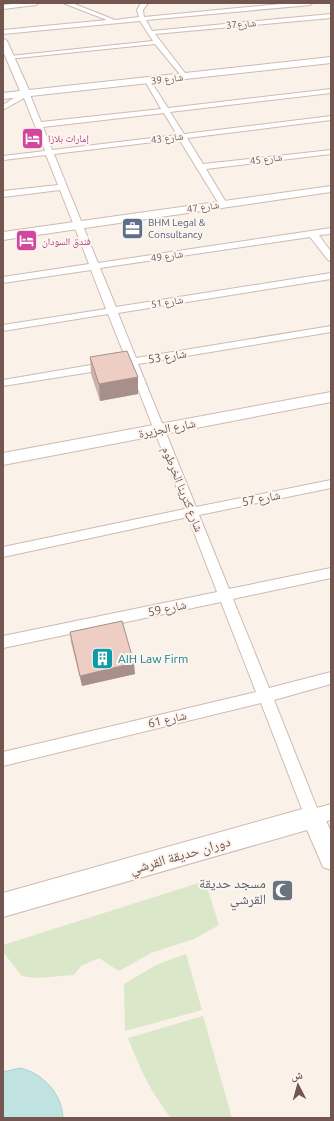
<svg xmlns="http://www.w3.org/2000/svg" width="334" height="1121" font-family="Ubuntu,'Noto Naskh Arabic',sans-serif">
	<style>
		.green { fill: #dae7c9 }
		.water { fill: #c0e2e1; stroke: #a7d3d2 }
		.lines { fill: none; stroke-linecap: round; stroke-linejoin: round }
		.street-casing { stroke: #cebab3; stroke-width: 2 }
		.secondary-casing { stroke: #d0b9b1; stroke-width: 2 }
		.street { fill: #fff; fill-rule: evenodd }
		.secondary { fill: #fff; fill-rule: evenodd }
		.wall { fill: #ccb0a9 }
		.shaded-wall { fill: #a69089 }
		.building { fill: #edcdc4; stroke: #a69089 }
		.labels { text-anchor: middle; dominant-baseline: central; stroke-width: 4; stroke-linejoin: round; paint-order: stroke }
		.far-street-label { font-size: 10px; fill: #72564f; stroke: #fdf5f0 }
		.far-hotel-label { font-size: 10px; fill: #b23c85; stroke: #fdf5f0; text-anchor: start }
		.far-service-label { font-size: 10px; fill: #4e5e75; stroke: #fdf5f0; text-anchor: start }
		.street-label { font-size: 12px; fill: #72564f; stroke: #fdf5f0 }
		.culture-label { font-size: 12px; fill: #0d838f; stroke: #fdf5f0; text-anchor: start }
		.near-street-label { font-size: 14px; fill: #72564f; stroke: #fdf5f0 }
		.near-worship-label { font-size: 14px; fill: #5b616d; stroke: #fdf5f0; text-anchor: end }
	</style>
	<rect width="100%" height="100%" fill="#faf1e9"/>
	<g class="green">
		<polygon points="205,881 219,925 194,939 151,953 119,971 99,958 81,966 74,975 36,978 22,976 3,952 3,945"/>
		<polygon points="186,954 202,1010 125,1031 124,984 156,965"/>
		<path d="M203,1016L232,1118H171C150,1091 140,1069 128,1038Z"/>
	</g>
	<path class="water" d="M20,1068C43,1073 62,1094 63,1118H3V1072Z"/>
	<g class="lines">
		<defs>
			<g id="street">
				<polygon points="21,3 39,3 36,5 3,9 3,5"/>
				<polygon points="63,3 72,3 115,20 139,17 137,10 141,3 148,3 143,10 144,17 291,3 313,3 310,5 146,20 152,31 331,14 331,18 155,34 188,77 185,79 183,78 155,44 8,59 8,57 10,56 153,41 140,21 3,34 3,30 107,20"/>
				<path d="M148,79L150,80L168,108L331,89V93L170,112L184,134L331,116V120L187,138L203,164L331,150V154L206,169L227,204L223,207L219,204L179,139L54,154L98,263L331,228V234L319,235L331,252V261L328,260L310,237L100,268L116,307L331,273V279L118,313L136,358L331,326V332L138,364L196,507L331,480V488L199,515L229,589L331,568V578L233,599L269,688L331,672V684L274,700L317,808L331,804V820L313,825L307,823L305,817L261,703L3,766V752L256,692L221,602L3,648V636L217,592L188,517L3,557V547L185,509L129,366L3,386V380L126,359L108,314L3,331V325L106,309L91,270L3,283V277L89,264L60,190L3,197V191L58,185L46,155L3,160V156L45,151L24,98L3,110V105L23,92H29L41,122L161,109L145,81ZM164,113L177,135L52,150L43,127Z"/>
			</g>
			<g id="secondary">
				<polygon points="3,38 7,41 29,90 331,57 331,63 3,99 3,93 20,91 3,51"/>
				<polygon points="331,186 331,192 3,240 3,232"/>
				<polygon points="331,392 331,402 3,465 3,453"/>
				<polygon points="313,806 321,809 331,832 331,870 323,867 307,830 3,917 3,893"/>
			</g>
		</defs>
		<use href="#street" class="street-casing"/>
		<use href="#secondary" class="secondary-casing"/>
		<use href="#street" class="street"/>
		<use href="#secondary" class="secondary"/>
	</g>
	<g class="wall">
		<polygon points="90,357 138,394 100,401 91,374"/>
		<polygon points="70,632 135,674 82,686 71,642"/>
	</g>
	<g class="shaded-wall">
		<polygon points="138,377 138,394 100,401 99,384"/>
		<polygon points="134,663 135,674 82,686 80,676"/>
	</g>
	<g class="building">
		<polygon points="127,351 138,377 99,384 90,357"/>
		<polygon points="122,621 134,663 80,676 70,632"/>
	</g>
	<defs>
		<symbol id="hotel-square" viewBox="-11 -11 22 22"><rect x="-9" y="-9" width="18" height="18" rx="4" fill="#d1479c" stroke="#fdf5f0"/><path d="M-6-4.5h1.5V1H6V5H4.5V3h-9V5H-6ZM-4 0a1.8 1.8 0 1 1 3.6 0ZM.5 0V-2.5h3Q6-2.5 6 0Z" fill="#fff"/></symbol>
		<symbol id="office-square" viewBox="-11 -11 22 22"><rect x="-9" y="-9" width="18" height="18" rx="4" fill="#5c6f8a" stroke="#fdf5f0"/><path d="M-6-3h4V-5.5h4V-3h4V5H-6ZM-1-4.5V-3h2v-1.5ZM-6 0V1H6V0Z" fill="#fff"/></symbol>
		<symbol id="building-square" viewBox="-11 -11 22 22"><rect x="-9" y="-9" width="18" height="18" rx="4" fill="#0f9aa8" stroke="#fdf5f0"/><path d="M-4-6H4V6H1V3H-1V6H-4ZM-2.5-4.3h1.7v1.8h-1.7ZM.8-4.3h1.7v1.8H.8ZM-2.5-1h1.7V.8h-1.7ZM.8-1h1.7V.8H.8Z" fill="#fff"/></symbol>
		<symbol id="mosque-square" viewBox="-11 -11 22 22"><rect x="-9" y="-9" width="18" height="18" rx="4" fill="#6b7280" stroke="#fdf5f0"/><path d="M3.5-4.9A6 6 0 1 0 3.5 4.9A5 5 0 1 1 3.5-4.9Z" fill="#fff"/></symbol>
	</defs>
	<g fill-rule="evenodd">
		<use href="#hotel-square" x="20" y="126" width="25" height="25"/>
		<use href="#office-square" x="120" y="216" width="25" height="25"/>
		<use href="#hotel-square" x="14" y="228" width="25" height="25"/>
		<use href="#building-square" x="90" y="646" width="25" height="25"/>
		<use href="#mosque-square" x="270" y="878" width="25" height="25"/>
	</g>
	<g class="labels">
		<g class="far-street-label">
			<text transform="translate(241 24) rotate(-5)">شارع37</text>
			<text transform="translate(167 79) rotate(-7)">شارع 39</text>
			<text transform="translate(167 138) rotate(-7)">شارع 43</text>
			<text transform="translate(266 159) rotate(-7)">شارع 45</text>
			<text transform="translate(203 207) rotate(-8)">شارع 47</text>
			<text transform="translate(167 256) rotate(-8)">شارع 49</text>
			<text transform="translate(167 302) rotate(-9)">شارع 51</text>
		</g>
		<g class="far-hotel-label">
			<text x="48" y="138">إمارات بلازا</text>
			<text x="42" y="241">فندق السودان</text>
		</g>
		<g class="far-service-label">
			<text x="148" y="222">BHM Legal &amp;<tspan x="148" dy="12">Consultancy</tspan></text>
		</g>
		<g class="street-label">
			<text transform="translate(167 356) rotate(-9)">شارع 53</text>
			<text transform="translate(167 428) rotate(-11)">شارع الجزيرة</text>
			<text transform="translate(183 489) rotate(68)">شارع كترينا الخرطوم</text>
			<text transform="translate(261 498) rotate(-11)">شارع 57</text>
			<text transform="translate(167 608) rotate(-12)">شارع 59</text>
			<text transform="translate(167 719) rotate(-13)">شارع 61</text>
		</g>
		<g class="culture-label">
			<text x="118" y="658">AIH Law Firm</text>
		</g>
		<g class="near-street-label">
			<text transform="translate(180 855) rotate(-16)">دوران حديقة القرشي</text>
		</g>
		<g class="near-worship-label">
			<text x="266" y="883">مسجد حديقة<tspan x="266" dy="16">القرشي</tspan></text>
		</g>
	</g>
	<rect width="334" height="1121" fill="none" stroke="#72564f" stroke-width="8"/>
	<g transform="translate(298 1085) rotate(354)" stroke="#fdf5f0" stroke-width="3" paint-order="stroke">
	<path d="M0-3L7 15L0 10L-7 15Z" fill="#72564f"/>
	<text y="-6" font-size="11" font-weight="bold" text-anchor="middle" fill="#72564f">ش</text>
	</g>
</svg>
